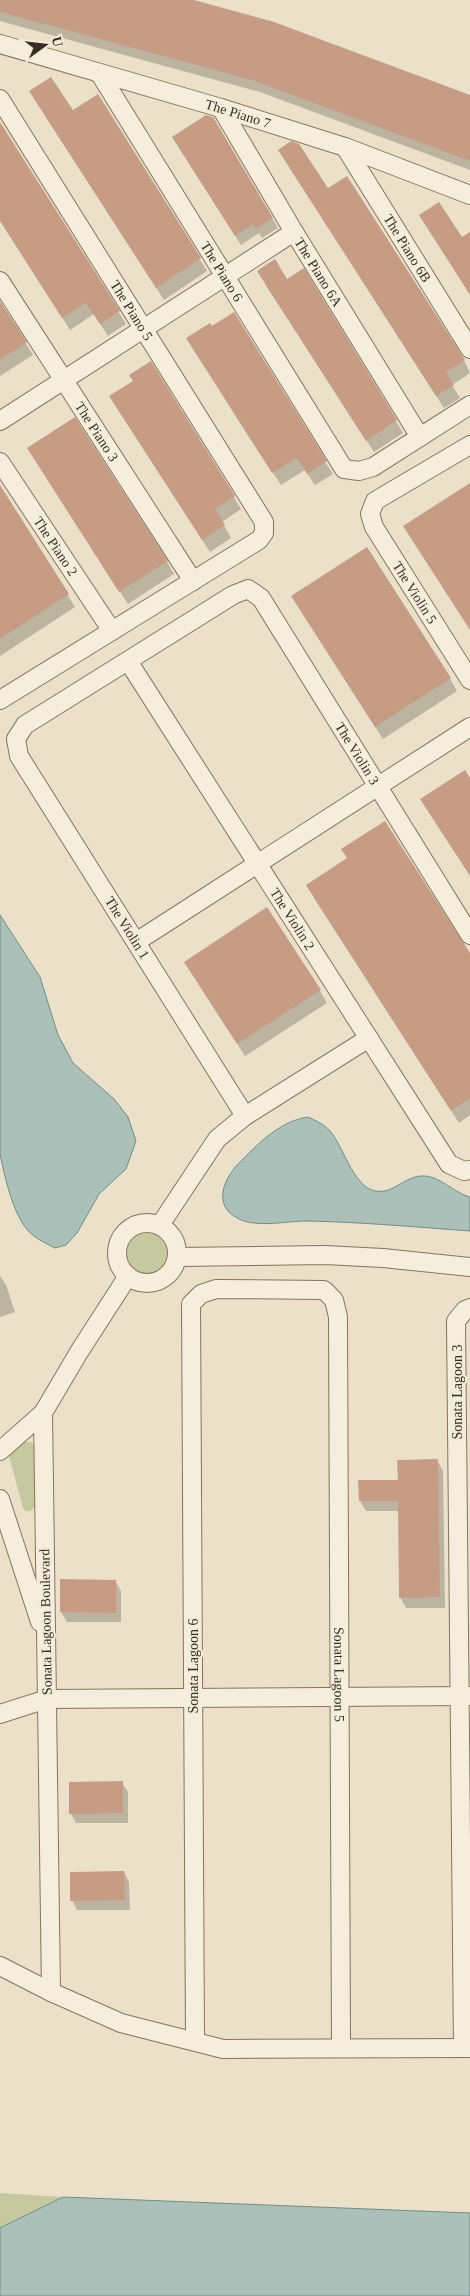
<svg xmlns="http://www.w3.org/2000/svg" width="470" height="2296" font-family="'Times New Roman',serif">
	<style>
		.green { fill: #c5c99f }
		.water { fill: #aac0b9; stroke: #718e86 }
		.shadow { fill: #0003 }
		.building { fill: #c69d84 }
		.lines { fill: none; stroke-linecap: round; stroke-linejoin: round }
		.minor-casing { stroke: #877360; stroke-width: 20 }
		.minor { stroke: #f6eedd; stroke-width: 18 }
		.labels { text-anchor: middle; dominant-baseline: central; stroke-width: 4.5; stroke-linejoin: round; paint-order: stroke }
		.street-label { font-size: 14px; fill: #392c22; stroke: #f3ebd9 }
	</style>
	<rect width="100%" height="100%" fill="#ebe0ca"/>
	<g class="green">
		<circle cx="147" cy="1253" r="21"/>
		<polygon points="24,1442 32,1442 35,1447 36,1505 31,1511 26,1511 23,1508 9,1456 10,1453"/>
		<polygon points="0,2193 63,2197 0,2228"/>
	</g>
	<g class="water">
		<path d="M0,915L40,977L58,1035L73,1063L114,1099L128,1117L136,1141L126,1169L99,1194L77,1233L66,1245L55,1248C48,1244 40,1241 34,1236C14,1222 5,1177 0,1154Z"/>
		<path d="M308,1117C316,1121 324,1124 330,1131C343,1146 353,1184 372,1190C391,1197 404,1176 422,1176C439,1175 454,1193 470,1197V1231C416,1227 361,1222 307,1221C286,1221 258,1228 239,1219C210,1205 225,1176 242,1160C261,1141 281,1121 308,1117Z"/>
		<polygon points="63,2197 470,2213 470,2296 0,2296 0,2228"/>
	</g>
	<g class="shadow">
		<polygon points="0,0 189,0 470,96 470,170 260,92 0,21"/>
		<polygon points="98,96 207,271 164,300 38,104 72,112"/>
		<polygon points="213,118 278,228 262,238 259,233 241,245 179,147"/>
		<polygon points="0,125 126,324 108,336 94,314 70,330 0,220"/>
		<polygon points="287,162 327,190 464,360 470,373 452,385 460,398 444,408"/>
		<polygon points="303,270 403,433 374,452 265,284 287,280"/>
		<polygon points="0,303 33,355 0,376"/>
		<polygon points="195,351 325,462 333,474 315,485 305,470 281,485"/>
		<polygon points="151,363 241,509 222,522 231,538 210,552 118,409 135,382"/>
		<polygon points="36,461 167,562 174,574 128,604"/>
		<polygon points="0,488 75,607 0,656"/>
		<polygon points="300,609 450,679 457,691 383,739"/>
		<polygon points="314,898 470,956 470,1115 459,1123"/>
		<polygon points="193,975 320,991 327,1003 245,1056"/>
		<polygon points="0,1276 6,1285 15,1312 0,1317"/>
		<polygon points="437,1460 443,1471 445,1608 406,1608 400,1597 399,1511 366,1511 360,1501"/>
		<polygon points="116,1582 121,1591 121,1622 67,1622 61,1612"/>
		<polygon points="122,1783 128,1792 128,1823 76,1823 71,1814"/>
		<polygon points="124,1872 129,1882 130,1910 77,1910 72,1900"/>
	</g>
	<g class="building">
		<polygon points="0,0 194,0 274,22 470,95 470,161 252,80 0,12"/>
		<polygon points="51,77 73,110 98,94 201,258 156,288 29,91"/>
		<polygon points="206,115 213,117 273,218 256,229 253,224 235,236 172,137"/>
		<polygon points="0,122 120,311 100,324 86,303 62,318 0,221"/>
		<polygon points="291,141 299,144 328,188 347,176 465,360 446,372 454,385 436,396 278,150"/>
		<polygon points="439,202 462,237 470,232 470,295 419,215"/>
		<polygon points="275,259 287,279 304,268 397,420 366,441 257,271"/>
		<polygon points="0,301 27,342 0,360"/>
		<polygon points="234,312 327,461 307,474 297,458 272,473 186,338 210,323 212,326"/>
		<polygon points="151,361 235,496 215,509 225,525 202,540 109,396 133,381 129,375"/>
		<polygon points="75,417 168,561 119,592 27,448"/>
		<polygon points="470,483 470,630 403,526"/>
		<polygon points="0,485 69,594 0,639"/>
		<polygon points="367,547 451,678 375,727 291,596"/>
		<polygon points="465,770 470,778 470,876 420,799"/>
		<polygon points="385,821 470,953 470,1098 451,1111 306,885 347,858 341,849"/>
		<polygon points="267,907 321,990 237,1044 184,962"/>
		<polygon points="438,1459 440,1597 399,1598 398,1501 359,1501 358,1480 398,1480 397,1460"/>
		<polygon points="60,1579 116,1580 116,1613 60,1612"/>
		<polygon points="123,1781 123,1813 69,1814 69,1782"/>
		<polygon points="124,1871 125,1900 70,1901 70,1872"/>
	</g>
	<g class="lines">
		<defs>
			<g id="minor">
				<path id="s1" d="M0,44L221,108L345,147L470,195"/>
				<path id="s2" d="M100,74L344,469L359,471L373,467L470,405"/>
				<path id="s3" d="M0,99L264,522V533L259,540L0,700"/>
				<path id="s4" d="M221,108L294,232L420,437"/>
				<path id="s5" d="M345,147L470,349"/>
				<path id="s6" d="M0,281L193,581"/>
				<polyline points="0,421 294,232"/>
				<path id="s7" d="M470,445L375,501L370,514L374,527L470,680"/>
				<path id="s8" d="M0,462L112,631"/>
				<path id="s9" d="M128,661L449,1164L464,1171L470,1170"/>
				<polyline points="136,942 470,727"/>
				<path id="s10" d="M245,1116L19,756L16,739L25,725L233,595L248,589L261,598L470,935"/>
				<circle cx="147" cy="1253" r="30"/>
				<polyline points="160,1225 217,1139 245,1116 369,1038"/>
				<polyline points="177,1257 325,1255 383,1258 470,1267"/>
				<polyline points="0,1451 43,1413"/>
				<polyline points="0,1499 40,1622"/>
				<polyline points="0,1714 47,1699 470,1696"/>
				<polyline points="0,1966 51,1992 121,2023 223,2049 470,2048"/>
				<polyline points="51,1992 43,1413 79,1352 128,1276"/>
				<path id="s11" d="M195,2041L191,1304L201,1294L216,1289L324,1290L334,1300L338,1317L341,2048"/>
				<polyline points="463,2048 456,1321 465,1310 470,1308"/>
			</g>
		</defs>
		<use href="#minor" class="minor-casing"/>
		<use href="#minor" class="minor"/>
	</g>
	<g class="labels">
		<g class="street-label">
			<text stroke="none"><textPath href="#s1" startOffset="248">The Piano 7</textPath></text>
			<text stroke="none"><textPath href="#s5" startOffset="119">The Piano 6B</textPath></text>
			<text stroke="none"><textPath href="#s2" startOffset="232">The Piano 6</textPath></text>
			<text stroke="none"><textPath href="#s4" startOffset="191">The Piano 6A</textPath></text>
			<text stroke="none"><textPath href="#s3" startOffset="249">The Piano 5</textPath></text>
			<text stroke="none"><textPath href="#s6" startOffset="179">The Piano 3</textPath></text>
			<text stroke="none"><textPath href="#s8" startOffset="101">The Piano 2</textPath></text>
			<text stroke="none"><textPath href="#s7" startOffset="215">The Violin 5</textPath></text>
			<text stroke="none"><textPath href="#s10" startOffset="919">The Violin 3</textPath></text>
			<text stroke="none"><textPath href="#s9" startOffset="306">The Violin 2</textPath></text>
			<text transform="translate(127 928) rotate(58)">The Violin 1</text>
			<text transform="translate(457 1392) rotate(-90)">Sonata Lagoon 3</text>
			<text transform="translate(46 1622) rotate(-91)">Sonata Lagoon Boulevard</text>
			<text transform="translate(193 1666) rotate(-90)">Sonata Lagoon 6</text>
			<text stroke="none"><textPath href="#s11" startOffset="1264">Sonata Lagoon 5</textPath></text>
		</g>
	</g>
	<g transform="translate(45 45) rotate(75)" stroke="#f3ebd9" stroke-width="4" paint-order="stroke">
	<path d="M0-4L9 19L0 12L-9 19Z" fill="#392c22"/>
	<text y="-8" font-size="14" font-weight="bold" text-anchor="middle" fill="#392c22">U</text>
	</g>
</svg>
